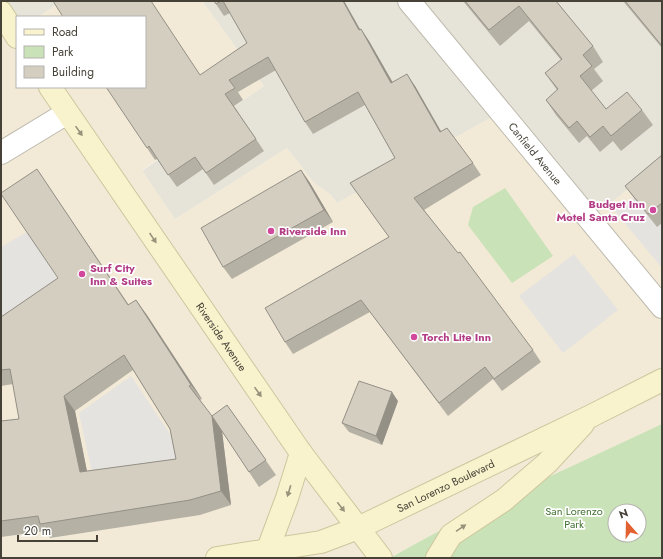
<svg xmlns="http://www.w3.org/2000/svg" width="663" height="559" font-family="Jost,sans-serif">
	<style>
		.residential { fill: #e6e3d8 }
		.commercial { fill: #f2ead7 }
		.green { fill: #c9e2b7; fill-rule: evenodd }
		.parking { fill: #e5e3e0 }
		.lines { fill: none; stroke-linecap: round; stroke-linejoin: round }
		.street-casing { stroke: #bdb9ad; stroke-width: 24 }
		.secondary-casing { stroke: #cdc69e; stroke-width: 24 }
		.street { stroke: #fff; stroke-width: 22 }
		.secondary { stroke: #f9f3cd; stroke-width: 22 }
		.wall { fill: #b5b1a5; fill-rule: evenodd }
		.shaded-wall { fill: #949086 }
		.building { fill: #d3cec0; stroke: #949086; fill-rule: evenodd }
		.oneway { fill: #97927b }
		.hotel-dot { fill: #d1479c; stroke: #fff; stroke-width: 1.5 }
		.labels { text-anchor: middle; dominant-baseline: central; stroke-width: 3.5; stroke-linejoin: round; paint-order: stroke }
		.street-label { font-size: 11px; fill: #464238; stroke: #fff }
		.hotel-label { font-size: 11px; font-weight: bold; fill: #b23c85; stroke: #fff; text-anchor: start }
		.park-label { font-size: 11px; fill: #427132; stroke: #fff }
	</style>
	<rect width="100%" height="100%" fill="#f3f1e9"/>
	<g class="residential">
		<polygon points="1,1 62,1 38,17 17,17 1,9"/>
		<polygon points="202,1 662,1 662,161 592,219 503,111 337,203 330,194 314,183 287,148 175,219 142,171 264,86"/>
	</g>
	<polygon class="commercial" points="62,1 202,1 264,86 142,170 175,219 287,148 314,183 330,194 337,203 503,111 592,218 662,161 662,451 552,482 415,544 390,558 1,558 1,9 17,32 17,87 145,87 145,17 38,17"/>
	<g class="green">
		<polygon points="505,188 553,256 512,283 468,225 473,207"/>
		<path d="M662,424V558H390C478,508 571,467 662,424ZM615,511H639V535H615Z"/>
	</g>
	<g class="parking">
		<polygon points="634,198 657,226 662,223 662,268 614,210"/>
		<polygon points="27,232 68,293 1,338 1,247"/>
		<polygon points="574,254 618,310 563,353 519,296"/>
		<polygon points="131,376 170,434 181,469 94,482 79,413"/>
	</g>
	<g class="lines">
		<defs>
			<g id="street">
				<path id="s1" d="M409,1L662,307"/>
				<polyline points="1,153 67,113"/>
			</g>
			<g id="secondary">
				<polyline points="1,12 17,37"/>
				<path id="s2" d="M50,87L301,453L381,558"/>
				<polyline points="268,549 287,498 301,453"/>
				<path id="s3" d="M217,558L321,542L358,528L591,416L662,380"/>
				<polyline points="437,558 451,535 504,500 547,463 583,424"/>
			</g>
		</defs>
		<use href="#street" class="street-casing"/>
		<use href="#secondary" class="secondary-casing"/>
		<use href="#street" class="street"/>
		<use href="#secondary" class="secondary"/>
	</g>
	<g class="wall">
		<polygon points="214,1 344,1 360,29 361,29 369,41 392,82 415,86 441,131 473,163 481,175 424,210 533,350 541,362 502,391 493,379 448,416 370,312 293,354 285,342 389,237 350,183 395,158 365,105 313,134 305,122 276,70 238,92 243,100 234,106 264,151 214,185 203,169 177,187 157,159 155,160 147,148 145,87 201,75 247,43 230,13 224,16"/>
		<polygon points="463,1 556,1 593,46 603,62 594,69 603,81 591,91 606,109 642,110 653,125 621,151 613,141 600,152 587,136 579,143 556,115 546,100 557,90 545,73 561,60 529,21 500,46"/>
		<polygon points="623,1 662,1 662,48"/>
		<polygon points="662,155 662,223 657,227 634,198 625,186"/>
		<polygon points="301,170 310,183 333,222 232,279 223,267"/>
		<path d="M47,184L129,305L136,300L202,399L200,400L215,421L227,405L276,475L259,487L222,431L231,505L200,515L50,538L45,531L1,537V421L19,419L13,384L1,386V317L58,278ZM133,370L170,429L176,459L87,471L75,411Z"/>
		<polygon points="398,401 382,445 349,432 342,423"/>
	</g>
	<g class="shaded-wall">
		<polygon points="343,1 344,1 367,42 359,30"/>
		<polygon points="361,29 369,41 400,95 391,83"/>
		<polygon points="407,74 415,86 448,144 440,132"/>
		<polygon points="301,170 310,183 333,222 324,210"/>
		<polygon points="136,300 147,315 202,399 191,385"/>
		<polygon points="392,392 398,401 382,445 376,436"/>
		<polygon points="64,396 75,411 90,487 80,472"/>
		<polygon points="212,416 222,431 231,505 221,491"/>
	</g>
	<g class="building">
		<polygon points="53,1 151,1 200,75 247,43 223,1 343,1 359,30 361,29 391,83 407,74 440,132 447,128 473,163 414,198 458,253 460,252 533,350 494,379 485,367 439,403 361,300 285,342 265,308 389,237 350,183 395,158 358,92 305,122 268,57 229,80 235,88 225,94 256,139 206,173 195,157 168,175 149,146 147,148 106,87 145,87 145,17 63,17"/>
		<polygon points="214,1 221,1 216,4"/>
		<polygon points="465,1 556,1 593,46 583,55 592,66 580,76 606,109 627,92 642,110 611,136 603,126 590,137 577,121 569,128 546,100 558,89 545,73 562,59 519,6 489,30"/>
		<polygon points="625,1 662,1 662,46"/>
		<polygon points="662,155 662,203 648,214 625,186"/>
		<path d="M37,169L128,305L136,300L191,385L189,386L212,416L221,491L190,500L40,524L38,516L1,521V421L19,419L10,369L1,370V317L58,278L1,194V193ZM124,355L170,429L176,459L80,472L64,396Z"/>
		<polygon points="301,170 324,210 223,267 201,228"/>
		<polygon points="359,381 392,392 376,436 342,423"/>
		<polygon points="227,405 266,460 249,472 212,416"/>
	</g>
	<defs><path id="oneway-solid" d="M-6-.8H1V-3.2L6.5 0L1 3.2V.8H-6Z"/></defs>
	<g class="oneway">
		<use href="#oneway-solid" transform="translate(79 131) rotate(55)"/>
		<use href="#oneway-solid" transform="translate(153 238) rotate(56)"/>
		<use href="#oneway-solid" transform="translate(258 392) rotate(55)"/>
		<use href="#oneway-solid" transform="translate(289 491) rotate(107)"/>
		<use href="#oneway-solid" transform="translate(341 507) rotate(52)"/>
		<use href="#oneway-solid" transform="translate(461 528) rotate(-34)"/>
	</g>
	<g class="hotel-dot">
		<circle cx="653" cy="210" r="4"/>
		<circle cx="271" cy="231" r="4"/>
		<circle cx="82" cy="274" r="4"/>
		<circle cx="414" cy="337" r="4"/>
	</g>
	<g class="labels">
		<g class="street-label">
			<text stroke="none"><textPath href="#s1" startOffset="198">Canfield Avenue</textPath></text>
			<text stroke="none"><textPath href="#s2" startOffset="303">Riverside Avenue</textPath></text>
			<text stroke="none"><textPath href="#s3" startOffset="242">San Lorenzo Boulevard</textPath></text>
		</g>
		<g class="hotel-label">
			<text x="645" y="204" text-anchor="end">Budget Inn<tspan x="645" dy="13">Motel Santa Cruz</tspan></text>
			<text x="279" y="231">Riverside Inn</text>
			<text x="90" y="268">Surf City<tspan x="90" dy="13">Inn &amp; Suites</tspan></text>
			<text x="422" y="337">Torch Lite Inn</text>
		</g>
		<g class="park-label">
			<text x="574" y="511">San Lorenzo<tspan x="574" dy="13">Park</tspan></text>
		</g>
	</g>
	<rect width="663" height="559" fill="none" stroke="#464238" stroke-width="4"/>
	<rect x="16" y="16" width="130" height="72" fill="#ffffff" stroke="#b5b3af"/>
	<rect x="24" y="29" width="20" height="6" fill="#f9f3cd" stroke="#b5b3af"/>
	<text x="52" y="36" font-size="12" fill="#464238">Road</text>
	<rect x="24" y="46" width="20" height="12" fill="#c9e2b7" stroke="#b5b3af"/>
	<text x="52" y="56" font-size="12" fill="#464238">Park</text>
	<rect x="24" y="66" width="20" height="12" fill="#d3cec0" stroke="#b5b3af"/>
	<text x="52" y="76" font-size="12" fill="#464238">Building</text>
	<g transform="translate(627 523) rotate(340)"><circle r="19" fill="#ffffff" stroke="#b5b3af"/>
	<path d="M0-3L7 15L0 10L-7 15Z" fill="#e36030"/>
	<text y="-6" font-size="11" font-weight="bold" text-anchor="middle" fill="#464238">N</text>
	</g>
	<path d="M18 535v6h79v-6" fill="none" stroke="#464238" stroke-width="2"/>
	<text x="24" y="535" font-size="12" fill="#464238" stroke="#ffffff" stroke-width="3" paint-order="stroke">20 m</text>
</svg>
